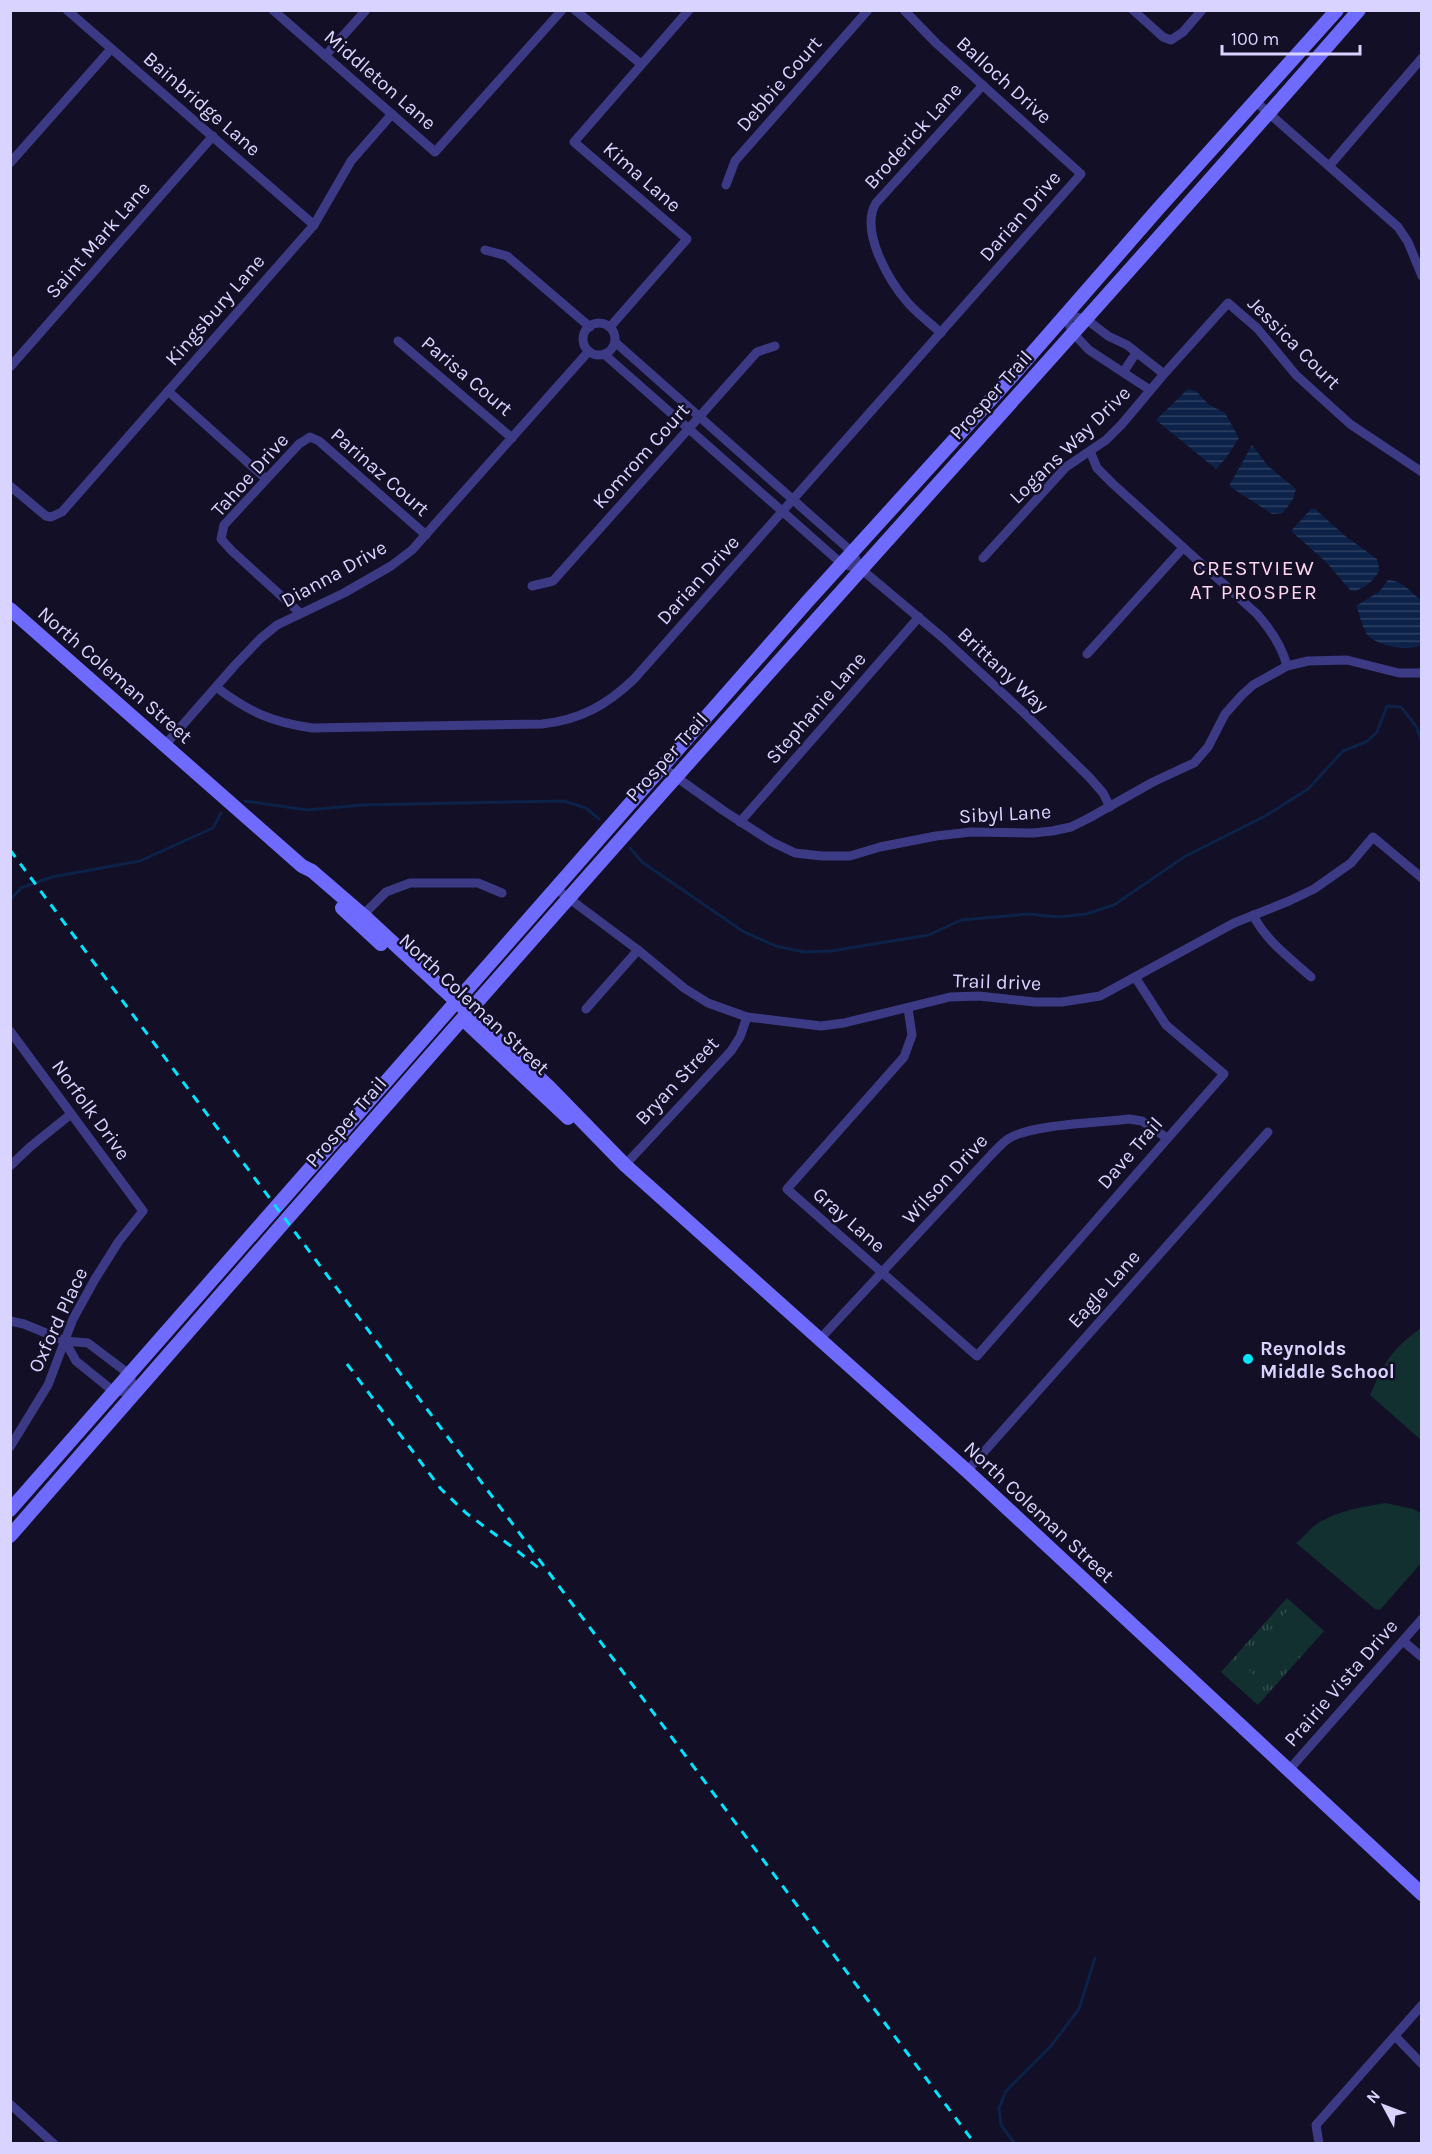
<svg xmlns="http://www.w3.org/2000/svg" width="1432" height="2154" font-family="Karla,sans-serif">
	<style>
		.park { fill: url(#park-tufts) }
		.pitch { fill: #12302f }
		.water { fill: url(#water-rules) }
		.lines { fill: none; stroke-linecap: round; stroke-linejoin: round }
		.stream { stroke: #0c2248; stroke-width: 3 }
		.street { stroke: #3d3a85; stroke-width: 9 }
		.secondary { stroke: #6f6bff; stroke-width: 14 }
		.rail { stroke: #00e5ff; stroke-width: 3; stroke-dasharray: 9 8; stroke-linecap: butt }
		.poi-dot { fill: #00e5ff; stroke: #130f26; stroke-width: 2 }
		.labels { text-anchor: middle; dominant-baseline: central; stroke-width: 5; stroke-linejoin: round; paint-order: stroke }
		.street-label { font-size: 20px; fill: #d9d4ff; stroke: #130f26 }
		.poi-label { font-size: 20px; font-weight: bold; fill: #d9d4ff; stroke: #130f26; text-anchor: start }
		.neighbourhood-label { font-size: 21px; letter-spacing: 1.5px; fill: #ffd6f0; stroke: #130f26 }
	</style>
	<defs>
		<pattern id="park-tufts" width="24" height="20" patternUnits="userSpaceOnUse" patternTransform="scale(1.5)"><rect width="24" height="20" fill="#12302f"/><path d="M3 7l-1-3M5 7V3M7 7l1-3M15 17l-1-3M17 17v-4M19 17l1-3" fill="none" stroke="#344d4e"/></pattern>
		<pattern id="water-rules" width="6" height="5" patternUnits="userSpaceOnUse" patternTransform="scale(1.5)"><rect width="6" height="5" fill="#0c2248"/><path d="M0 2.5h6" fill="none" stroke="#2f4163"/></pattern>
	</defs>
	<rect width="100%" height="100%" fill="#130f26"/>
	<polygon class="park" points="1287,1598 1324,1631 1258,1705 1221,1672"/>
	<g class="pitch">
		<path d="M1421,1328V1440L1370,1395C1385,1361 1391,1350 1421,1328Z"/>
		<path d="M1386,1503L1413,1509L1421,1513V1563L1380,1610L1375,1609L1296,1543C1303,1538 1308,1531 1314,1526C1335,1511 1361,1507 1386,1503Z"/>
		<polygon points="1292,1606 1316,1628 1306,1639 1282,1617"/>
		<polygon points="1275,1625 1299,1647 1289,1658 1265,1636"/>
		<polygon points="1258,1644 1282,1665 1272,1677 1248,1655"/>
		<polygon points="1241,1663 1265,1685 1255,1696 1231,1674"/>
	</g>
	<g class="water">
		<polygon points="1188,389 1196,391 1208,404 1225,413 1239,438 1226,458 1216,469 1156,420"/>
		<polygon points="1252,445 1268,466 1296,489 1293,499 1283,513 1272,514 1229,486"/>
		<path d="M1311,509H1315L1344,535L1377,559C1378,561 1379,568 1379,570C1376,580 1360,592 1351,591L1326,562L1291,531Z"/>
		<path d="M1388,580C1404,581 1410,592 1421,600V645C1409,652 1374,646 1366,633C1361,624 1360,614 1356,606L1380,591Z"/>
	</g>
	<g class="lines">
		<g class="stream">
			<polyline points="245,801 307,810 362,805 564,801 586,808 599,819"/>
			<polyline points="630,848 642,862 744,932 776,946 804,952 831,951 929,935 961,920 1028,914 1059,917 1086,914 1114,905 1184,857 1267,815 1308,789 1343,751 1366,742 1377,732 1387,706 1401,707 1416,726 1422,742"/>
			<polyline points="10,900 21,888 52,877 140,861 213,828 221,813"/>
			<polyline points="1015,2144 1001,2125 999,2108 1006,2091 1051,2046 1079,2009 1095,1958"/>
		</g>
		<g class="street">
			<polyline points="67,10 314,225"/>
			<polyline points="273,10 435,152 562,10"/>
			<polyline points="575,10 641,64"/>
			<polyline points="1133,10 1163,37 1171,40 1183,32 1202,10"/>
			<polyline points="325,56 366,10"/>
			<polyline points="1256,102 1398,227 1408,242 1422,276"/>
			<polyline points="10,163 111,49"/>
			<polyline points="1330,165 1422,58"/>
			<polyline points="726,185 735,161 868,10"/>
			<polyline points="485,250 507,256 590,327"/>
			<polyline points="1065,315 1086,319 1108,336 1127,345 1164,374"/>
			<polyline points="1065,315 1073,333 1089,350 1150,390"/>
			<circle cx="599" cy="339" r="16"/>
			<polyline points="610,327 687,239 574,142 689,10"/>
			<path d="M941,333C930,323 919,315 909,304C890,283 859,231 876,203L983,85"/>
			<polyline points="398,341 512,438"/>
			<polyline points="615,342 852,552 861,569 943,638 1024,713 1090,778 1103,793 1110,807"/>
			<polyline points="604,354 842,564 861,569"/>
			<polyline points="10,367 213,136"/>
			<polyline points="1124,371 1136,353"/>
			<polyline points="168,391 266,479"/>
			<path d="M1090,451L1097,468L1113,484L1257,614C1271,630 1282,646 1287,666"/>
			<polyline points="10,486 46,516 51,517 62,512 314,225 351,161 392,114"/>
			<polyline points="983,558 1066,467 1106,440 1122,424 1164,374 1228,303 1257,328 1296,375 1350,424 1422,472"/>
			<polyline points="532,586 553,581 757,352 775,346"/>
			<polyline points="300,613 232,551 221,539 224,525 299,444 310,437 319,441 426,535"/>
			<polyline points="1087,654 1183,548"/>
			<path d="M216,687C249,712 271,722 312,728L542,724C580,720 607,705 634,679L1081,174L936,43L904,10"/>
			<polyline points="165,745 236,664 260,639 277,625 344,593 391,566 412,550 589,351"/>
			<polyline points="662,767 724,811 772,842 795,853 822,856 850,856 880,847 936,836 971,832 1033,833 1052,831 1071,827 1089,818 1153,782 1194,763 1208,747 1225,714 1242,695 1253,685 1287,666 1308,661 1347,660 1399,673 1422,673"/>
			<polyline points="740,822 919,617"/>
			<polyline points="555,888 638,950 684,988 708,1003 747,1017 821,1026 844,1023 950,997 979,996 1035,1002 1062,1002 1100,996 1234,923 1289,901 1314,889 1351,863 1373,837 1422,878"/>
			<polyline points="363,915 386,892 410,883 478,883 502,893"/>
			<path d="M1253,915C1266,941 1290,958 1311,977"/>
			<polyline points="908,1008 912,1035 904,1057 787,1189 977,1356 1224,1074 1166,1025 1135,977"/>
			<polyline points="586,1009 638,950"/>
			<polyline points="10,1031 143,1211 119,1241 95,1279 73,1319 48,1385 10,1447"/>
			<polyline points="625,1165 731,1051 740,1037 747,1017"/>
			<polyline points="10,1166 30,1147 71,1114"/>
			<polyline points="10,1321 24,1324 65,1341 88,1343 129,1374 135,1392 113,1391 76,1361 65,1341"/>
			<path d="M819,1340L991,1155C996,1150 1002,1143 1008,1139C1031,1124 1100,1123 1129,1119L1142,1121L1167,1138"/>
			<polyline points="967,1471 1268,1132"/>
			<polyline points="1403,1641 1422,1657"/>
			<polyline points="1288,1771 1422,1619"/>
			<polyline points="1395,2036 1422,2064"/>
			<polyline points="10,2104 54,2144"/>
			<polyline points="1319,2144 1316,2125 1422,2005"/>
		</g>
		<g class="secondary">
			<polyline points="10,609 302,866 312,871 363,915 549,1087 625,1165 967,1471 1422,1894"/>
			<polyline points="342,908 381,944"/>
			<polyline points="468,1024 568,1118"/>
			<polyline points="10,1510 807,602 1014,374 1158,209 1337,10"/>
			<path d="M10,1536C250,1261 490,985 733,713C941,479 1153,247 1359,10"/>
		</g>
		<g class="rail">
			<polyline points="10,850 975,2144"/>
			<polyline points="347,1364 441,1489 466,1513 515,1549 541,1570"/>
		</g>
	</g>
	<circle class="poi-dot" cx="1248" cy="1359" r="6"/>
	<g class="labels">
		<g class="street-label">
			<text transform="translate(380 80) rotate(41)">Middleton Lane</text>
			<text transform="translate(1004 80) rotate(42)">Balloch Drive</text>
			<text transform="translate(779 84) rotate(-49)">Debbie Court</text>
			<text transform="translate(202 104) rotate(41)">Bainbridge Lane</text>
			<text transform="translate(913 136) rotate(-48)">Broderick Lane</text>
			<text transform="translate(642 177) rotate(41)">Kima Lane</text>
			<text transform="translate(1020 216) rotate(-49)">Darian Drive</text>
			<text transform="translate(98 240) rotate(-49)">Saint Mark Lane</text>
			<text transform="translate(215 310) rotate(-49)">Kingsbury Lane</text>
			<text transform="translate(1294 343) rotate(45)">Jessica Court</text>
			<text transform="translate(467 376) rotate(40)">Parisa Court</text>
			<text transform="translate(991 395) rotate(-48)">Prosper Trail</text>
			<text transform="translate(1070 445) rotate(-44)">Logans Way Drive</text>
			<text transform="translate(641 456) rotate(-48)">Komrom Court</text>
			<text transform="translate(380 472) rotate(41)">Parinaz Court</text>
			<text transform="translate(250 475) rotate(-48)">Tahoe Drive</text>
			<text transform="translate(334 574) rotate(-29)">Dianna Drive</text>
			<text transform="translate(698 580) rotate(-48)">Darian Drive</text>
			<text transform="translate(1003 670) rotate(43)">Brittany Way</text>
			<text transform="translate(115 675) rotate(41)">North Coleman Street</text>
			<text transform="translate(816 708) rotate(-49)">Stephanie Lane</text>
			<text transform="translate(667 757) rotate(-48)">Prosper Trail</text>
			<text transform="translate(1005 814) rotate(-3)">Sibyl Lane</text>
			<text transform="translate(997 982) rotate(2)">Trail drive</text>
			<text transform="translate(474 1004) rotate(43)">North Coleman Street</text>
			<text transform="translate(677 1081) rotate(-47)">Bryan Street</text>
			<text transform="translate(91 1110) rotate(54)">Norfolk Drive</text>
			<text transform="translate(346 1122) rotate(-49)">Prosper Trail</text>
			<text transform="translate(1130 1153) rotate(-49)">Dave Trail</text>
			<text transform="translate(945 1179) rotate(-47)">Wilson Drive</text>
			<text transform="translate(849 1220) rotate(41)">Gray Lane</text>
			<text transform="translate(1104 1289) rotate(-48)">Eagle Lane</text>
			<text transform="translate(58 1320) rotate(-65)">Oxford Place</text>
			<text transform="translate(1039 1512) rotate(43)">North Coleman Street</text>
			<text transform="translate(1341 1683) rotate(-49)">Prairie Vista Drive</text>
		</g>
		<g class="poi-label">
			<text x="1260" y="1348">Reynolds<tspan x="1260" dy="23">Middle School</tspan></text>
		</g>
		<g class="neighbourhood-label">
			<text x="1254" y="568">CRESTVIEW<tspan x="1254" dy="24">AT PROSPER</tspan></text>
		</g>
	</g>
	<rect width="1432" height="2154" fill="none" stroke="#d9d4ff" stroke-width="24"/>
	<g transform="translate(1384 2106) rotate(311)" stroke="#130f26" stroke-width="4.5" paint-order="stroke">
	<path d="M0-4.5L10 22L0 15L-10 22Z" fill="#d9d4ff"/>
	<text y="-9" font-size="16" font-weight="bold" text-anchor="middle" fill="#d9d4ff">N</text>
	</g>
	<path d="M1222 45v9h138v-9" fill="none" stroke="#d9d4ff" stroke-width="3"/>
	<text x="1231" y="45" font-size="18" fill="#d9d4ff" stroke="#130f26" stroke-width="4.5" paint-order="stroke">100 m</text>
</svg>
